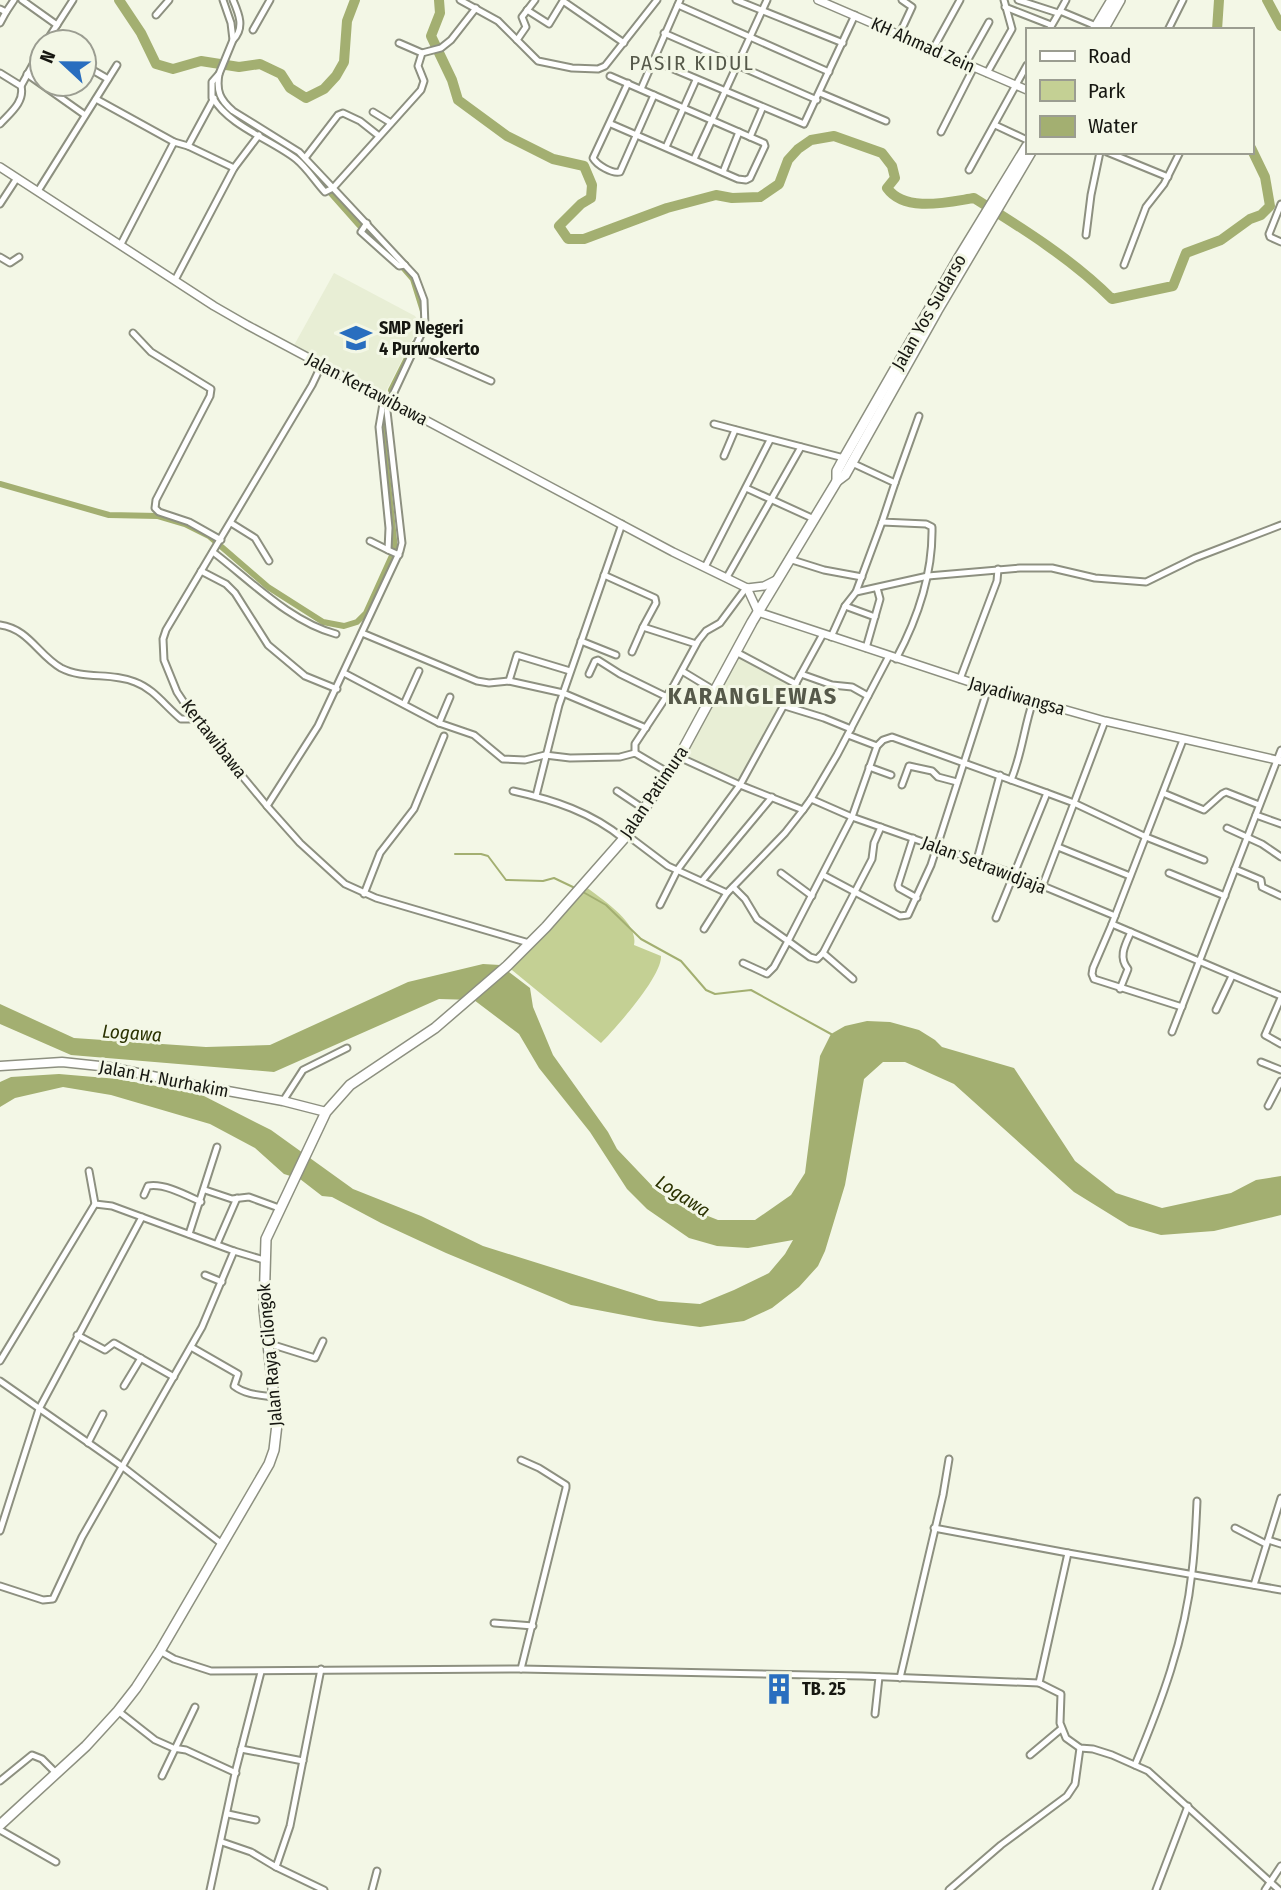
<svg xmlns="http://www.w3.org/2000/svg" width="1281" height="1890" font-family="'Fira Sans Condensed',sans-serif">
	<style>
		.built { fill: #e8eed5 }
		.green { fill: #c4d094 }
		.water { fill: #a3af71 }
		.lines { fill: none; stroke-linecap: round; stroke-linejoin: round }
		.stream { stroke: #a3af71; stroke-width: 2 }
		.canal { stroke: #a3af71; stroke-width: 6 }
		.river { stroke: #a3af71; stroke-width: 10 }
		.minor-casing { stroke: #8d9080; stroke-width: 9 }
		.tertiary-casing { stroke: #8d9080; stroke-width: 10 }
		.secondary-casing { stroke: #8d9080; stroke-width: 11 }
		.trunk-casing { stroke: #8d9080; stroke-width: 12 }
		.minor { stroke: #fff; stroke-width: 5 }
		.tertiary { stroke: #fff; stroke-width: 7 }
		.secondary { stroke: #fff; stroke-width: 8 }
		.trunk { stroke: #fff; stroke-width: 9 }
		.labels { text-anchor: middle; dominant-baseline: central; stroke-width: 6; stroke-linejoin: round; paint-order: stroke }
		.street-label { font-size: 18px; fill: #161711; stroke: #f3f7e6 }
		.poi-label { font-size: 18px; font-weight: bold; fill: #161711; stroke: #f3f7e6; text-anchor: start }
		.water-label { font-size: 19px; font-style: italic; fill: #2b3201; stroke: #f3f7e6 }
		.quarter-label { font-size: 21px; letter-spacing: 2px; fill: #56594a; stroke: #f3f7e6 }
		.district-label { font-size: 24px; font-weight: bold; letter-spacing: 2px; fill: #56594a; stroke: #f3f7e6 }
	</style>
	<rect width="100%" height="100%" fill="#f3f7e6"/>
	<g class="built">
		<polygon points="334,273 415,316 418,321 416,332 383,397 292,349"/>
		<polygon points="737,654 795,683 742,781 701,768 679,757"/>
	</g>
	<path class="green" d="M585,886C601,899 639,922 634,945L661,956C662,976 616,1028 601,1043L507,966Z"/>
	<polygon class="water" points="483,964 500,965 530,988 533,1007 553,1055 608,1132 617,1149 657,1191 675,1203 718,1220 755,1220 791,1195 805,1173 820,1056 831,1034 845,1026 867,1021 890,1022 919,1030 935,1040 942,1047 1014,1068 1075,1161 1116,1193 1162,1208 1231,1193 1256,1180 1281,1176 1281,1215 1214,1231 1161,1235 1129,1226 1074,1192 954,1084 905,1062 883,1062 864,1079 845,1185 825,1251 818,1266 799,1287 772,1308 744,1321 700,1327 655,1321 571,1305 446,1253 381,1223 332,1197 322,1196 300,1179 284,1174 255,1148 210,1124 111,1095 63,1087 15,1098 0,1107 0,1082 11,1077 59,1074 118,1079 200,1094 271,1130 353,1189 421,1216 483,1246 659,1301 700,1304 734,1290 769,1273 785,1254 793,1240 748,1248 717,1246 689,1238 647,1209 627,1189 590,1132 539,1068 519,1034 474,1000 439,999 274,1072 71,1055 0,1024 0,1004 74,1038 206,1047 270,1045 408,982"/>
	<g class="lines">
		<g class="stream">
			<polyline points="455,854 481,854 488,856 506,880 543,881 554,878 575,888"/>
			<polyline points="583,892 606,905 641,939 681,961 706,990 715,994 751,990 831,1034"/>
		</g>
		<g class="canal">
			<polyline points="216,77 215,93 219,102 265,137 292,151 304,163 359,225 393,256 413,279 423,311"/>
			<polyline points="391,390 414,344"/>
			<polyline points="0,484 109,515 158,516 185,524 209,536 268,587 323,622 344,626 357,622 366,613 395,549 381,418"/>
		</g>
		<g class="river">
			<polyline points="119,0 141,33 156,64 173,69 201,61 239,67 260,64 281,74 290,88 306,98 324,89 336,76 344,62 347,21 355,0"/>
			<path d="M439,0L440,13L431,36L452,80L458,100L507,136L553,159L584,166L592,185L591,198L581,204L559,226L568,239H584L667,208L716,195L732,198L760,197L779,184L788,160L798,149L811,140L834,136L882,153L892,166L895,178L887,188C905,213 948,202 974,198C1022,228 1072,259 1112,299L1173,286L1186,253L1221,240L1250,219L1261,215L1270,206L1265,177L1251,148"/>
			<polyline points="1267,0 1281,26"/>
			<polyline points="1217,30 1219,0"/>
		</g>
		<defs>
			<g id="minor">
				<polyline points="22,0 57,25"/>
				<path d="M233,0C239,14 245,28 233,40"/>
				<polyline points="460,0 498,21 538,61 572,68 598,69 605,66 657,0"/>
				<polyline points="736,0 843,43"/>
				<polyline points="1018,0 1058,13"/>
				<polyline points="678,5 829,72"/>
				<polyline points="1005,7 1051,25"/>
				<polyline points="0,9 6,12 14,0"/>
				<polyline points="527,10 549,24 563,1 624,43"/>
				<polyline points="1060,11 1066,0"/>
				<polyline points="156,15 169,0"/>
				<polyline points="0,23 6,12"/>
				<polyline points="253,30 270,0"/>
				<polyline points="1049,30 1060,11 1096,26"/>
				<polyline points="1168,30 1183,0"/>
				<polyline points="664,33 817,100"/>
				<polyline points="899,35 912,7 902,0"/>
				<polyline points="517,40 526,27 522,17 535,0"/>
				<polyline points="46,42 73,0"/>
				<polyline points="399,43 422,53"/>
				<polyline points="933,49 960,0"/>
				<polyline points="652,60 804,124 855,15"/>
				<polyline points="966,63 989,22"/>
				<polyline points="84,65 108,79"/>
				<path d="M0,73L21,86C25,102 10,113 0,124"/>
				<polyline points="987,73 1012,29 1004,0"/>
				<polyline points="27,74 85,115"/>
				<polyline points="610,76 764,143 765,146 750,178 746,180 738,179 611,124"/>
				<path d="M628,83L593,158C597,165 612,174 620,172L654,95"/>
				<polyline points="21,86 42,48"/>
				<polyline points="641,89 680,0"/>
				<polyline points="820,93 886,121"/>
				<polyline points="212,98 212,82 219,74 233,40 231,23 223,0"/>
				<path d="M213,98C229,126 272,140 296,159C307,168 315,181 325,192L333,188L299,152L233,111C220,100 216,91 219,74"/>
				<polyline points="96,99 174,142"/>
				<polyline points="373,112 391,123"/>
				<polyline points="995,125 1027,140"/>
				<polyline points="941,132 974,67"/>
				<polyline points="750,137 762,109"/>
				<polyline points="188,146 234,168"/>
				<polyline points="666,147 696,80"/>
				<polyline points="1107,152 1168,177"/>
				<polyline points="305,158 338,115 343,113 360,121 379,136"/>
				<polyline points="694,159 767,0"/>
				<polyline points="969,170 1027,65"/>
				<polyline points="723,172 739,132"/>
				<polyline points="38,191 117,65"/>
				<polyline points="0,204 17,178"/>
				<polyline points="1281,204 1269,234 1270,237 1281,242"/>
				<polyline points="367,223 361,232 399,266 405,265"/>
				<polyline points="1086,235 1091,195 1100,152"/>
				<polyline points="121,244 174,142 188,146 214,98"/>
				<polyline points="0,257 10,263 19,257"/>
				<polyline points="1124,265 1146,207 1164,184 1180,152"/>
				<polyline points="175,280 234,168 259,135"/>
				<polyline points="133,333 151,352 211,389 210,396 156,500 155,508 159,512 189,522 221,540"/>
				<polyline points="416,348 491,381"/>
				<polyline points="321,366 312,385 166,630 163,639 164,660 177,692 195,719 267,806 300,843 335,875 345,884 376,898 529,943"/>
				<polyline points="384,398 379,427 389,528 388,550 399,555"/>
				<polyline points="714,424 844,458"/>
				<polyline points="724,456 735,430"/>
				<path d="M852,463L895,483L882,522L926,524L932,527C933,574 918,618 896,659"/>
				<polyline points="895,483 919,416"/>
				<polyline points="746,488 814,519"/>
				<polyline points="231,523 255,538 269,561"/>
				<polyline points="370,541 388,550"/>
				<path d="M213,552C250,580 290,622 336,634"/>
				<polyline points="789,559 824,570 862,577"/>
				<polyline points="705,567 770,440"/>
				<polyline points="201,571 226,584 235,593 268,645 305,676 337,689"/>
				<polyline points="604,575 655,598 656,603 643,627"/>
				<polyline points="727,577 801,447"/>
				<polyline points="856,592 928,576 1020,568 1052,568 1095,578 1146,582 1195,558 1281,525"/>
				<polyline points="845,606 875,617"/>
				<path d="M0,625C29,629 38,655 61,668C84,680 111,672 135,682C154,689 165,706 181,719H195"/>
				<polyline points="362,633 477,681 489,683 509,681 563,693 646,728"/>
				<polyline points="831,637 845,606 856,592 882,522"/>
				<polyline points="581,641 616,655"/>
				<polyline points="866,648 880,599 877,588"/>
				<polyline points="632,652 643,627 696,644"/>
				<polyline points="736,652 796,684"/>
				<polyline points="682,671 715,691"/>
				<polyline points="344,673 439,723 474,735 503,759 525,760 545,755 570,758 620,757 635,753 669,773"/>
				<polyline points="589,674 595,661 598,660 620,674 667,697"/>
				<polyline points="801,674 832,685 852,687 868,696"/>
				<polyline points="960,679 997,581 998,569"/>
				<polyline points="509,681 517,655 570,671"/>
				<polyline points="404,704 419,671"/>
				<polyline points="785,706 824,718 851,729"/>
				<polyline points="439,723 450,697"/>
				<polyline points="848,735 877,746"/>
				<polyline points="635,753 635,744 674,685 698,641 706,631 720,623 746,588"/>
				<polyline points="679,757 740,785 803,810 811,799 852,817 1014,874 1115,916 1112,924 1281,996"/>
				<polyline points="869,767 891,775"/>
				<path d="M1011,780C1022,754 1024,727 1033,701"/>
				<polyline points="902,785 909,766 932,771 938,777 957,782"/>
				<path d="M513,791C554,800 591,812 624,839"/>
				<polyline points="617,791 644,809"/>
				<polyline points="1047,793 1074,803 1105,721"/>
				<polyline points="1163,793 1204,810 1222,794 1226,792 1259,805"/>
				<polyline points="536,796 559,705 622,524"/>
				<polyline points="811,799 837,755 889,656"/>
				<polyline points="267,806 318,726 400,551 402,543 387,411 390,401 425,326 424,300 415,276 333,188 421,90 424,81 418,66 422,53 441,48 451,40 476,8"/>
				<polyline points="1256,815 1281,824"/>
				<polyline points="1227,828 1262,844 1281,857"/>
				<polyline points="627,835 668,866 727,893 785,833 803,810"/>
				<polyline points="913,838 898,885 899,888 917,898"/>
				<polyline points="1058,847 1130,876"/>
				<polyline points="977,860 1000,775"/>
				<polyline points="1235,869 1261,880 1262,887 1281,896"/>
				<polyline points="781,873 812,896"/>
				<polyline points="1169,873 1225,896"/>
				<polyline points="823,875 900,916 908,915 931,865 988,688"/>
				<polyline points="702,881 772,797"/>
				<polyline points="733,887 745,899 757,919 788,941 852,817 877,746 883,740 892,737 1047,793 996,918"/>
				<polyline points="1042,887 1074,803 1146,837 1204,860"/>
				<polyline points="364,894 380,853 414,809 444,736"/>
				<polyline points="660,905 678,869 740,785 823,634"/>
				<polyline points="1115,916 1183,740"/>
				<polyline points="1112,924 1093,968 1092,974 1094,979 1182,1007"/>
				<polyline points="704,929 727,893"/>
				<polyline points="823,953 872,859 874,843 881,827"/>
				<polyline points="743,963 767,974 774,967 788,941 810,957 817,959 823,953 853,979"/>
				<path d="M1120,989L1128,969C1118,957 1125,945 1131,932"/>
				<polyline points="1281,998 1265,1035 1281,1044"/>
				<polyline points="1216,1010 1232,976"/>
				<polyline points="1172,1032 1281,750"/>
				<polyline points="1261,1062 1281,1070"/>
				<polyline points="283,1101 303,1070 347,1048"/>
				<polyline points="1268,1106 1281,1081"/>
				<polyline points="89,1171 95,1204"/>
				<polyline points="205,1190 232,1199 249,1197 279,1208"/>
				<path d="M144,1195L148,1186C164,1183 186,1195 201,1202"/>
				<polyline points="189,1234 217,1147"/>
				<polyline points="217,1244 237,1198"/>
				<polyline points="234,1251 264,1260"/>
				<polyline points="205,1275 222,1282"/>
				<polyline points="77,1335 105,1350 114,1343 174,1377"/>
				<polyline points="267,1343 315,1358 323,1341"/>
				<path d="M191,1347L238,1374L234,1386C246,1395 259,1395 275,1397"/>
				<polyline points="0,1361 95,1204 112,1206 234,1251 202,1327 82,1537 53,1599 43,1600 0,1586"/>
				<polyline points="0,1381 123,1467 222,1544"/>
				<polyline points="124,1386 141,1358"/>
				<polyline points="88,1443 103,1414"/>
				<polyline points="521,1460 539,1468 566,1485 566,1488 521,1669"/>
				<polyline points="934,1528 1068,1553"/>
				<polyline points="1235,1528 1266,1544"/>
				<polyline points="0,1531 39,1409 142,1217"/>
				<polyline points="1268,1540 1281,1544"/>
				<polyline points="1254,1585 1281,1498"/>
				<polyline points="494,1623 533,1626"/>
				<polyline points="160,1651 174,1659 211,1671 521,1669 862,1676 1039,1683 1061,1694 1060,1723 1066,1738 1080,1748 1093,1749 1112,1755 1148,1771 1279,1890"/>
				<polyline points="900,1678 943,1495 949,1459"/>
				<polyline points="1039,1683 1068,1553 1281,1590"/>
				<polyline points="118,1711 155,1740 173,1748 186,1750 236,1773"/>
				<polyline points="875,1714 879,1677"/>
				<polyline points="241,1749 303,1761"/>
				<polyline points="1030,1755 1061,1729"/>
				<path d="M1135,1765C1161,1703 1185,1639 1192,1572C1195,1549 1196,1525 1197,1501"/>
				<polyline points="162,1776 195,1707"/>
				<polyline points="0,1781 32,1755 42,1759 57,1774"/>
				<polyline points="228,1814 256,1820"/>
				<polyline points="0,1830 56,1862"/>
				<polyline points="222,1842 251,1852 276,1867 290,1826 321,1669"/>
				<polyline points="276,1867 324,1890"/>
				<polyline points="210,1890 236,1769 261,1672"/>
				<polyline points="372,1890 377,1871"/>
				<polyline points="949,1890 1001,1845 1067,1796 1075,1784 1080,1748"/>
				<polyline points="1156,1890 1188,1806"/>
				<polyline points="1265,1890 1281,1866"/>
			</g>
			<g id="tertiary">
				<polyline points="818,0 1027,90"/>
				<polyline points="0,167 214,306 247,325 673,552 747,588"/>
				<polyline points="747,588 758,612 988,688 1105,721 1281,761"/>
				<polyline points="747,588 764,586 776,580"/>
			</g>
			<polyline id="secondary" points="0,1066 62,1062 109,1067 200,1086 283,1101 326,1112"/>
			<g id="trunk">
				<polyline points="1094,30 1112,0"/>
				<polyline points="1103,30 1120,0"/>
				<polyline points="837,481 837,471 844,458 958,259 1027,146"/>
				<polyline points="0,1825 86,1746 118,1711 136,1688 160,1651 269,1464 274,1450 277,1424 264,1309 266,1239 326,1112 350,1085 435,1028 507,966 546,927 627,835 679,757 752,622 837,481 845,475 937,311 1031,152"/>
			</g>
		</defs>
		<use href="#minor" class="minor-casing"/>
		<use href="#tertiary" class="tertiary-casing"/>
		<use href="#secondary" class="secondary-casing"/>
		<use href="#trunk" class="trunk-casing"/>
		<use href="#minor" class="minor"/>
		<use href="#tertiary" class="tertiary"/>
		<use href="#secondary" class="secondary"/>
		<use href="#trunk" class="trunk"/>
	</g>
	<defs>
		<symbol id="school-bare" viewBox="-9 -9 18 18"><path d="M0-5L7-2L0 1L-7-2ZM-4 1L0 2.5L4 1V4Q0 6-4 4Z" fill="#296ebf" stroke="#f3f7e6" stroke-width="2.5" paint-order="stroke"/></symbol>
		<symbol id="building-bare" viewBox="-9 -9 18 18"><path d="M-4-6H4V6H1V3H-1V6H-4ZM-2.5-4.3h1.7v1.8h-1.7ZM.8-4.3h1.7v1.8H.8ZM-2.5-1h1.7V.8h-1.7ZM.8-1h1.7V.8H.8Z" fill="#296ebf" stroke="#f3f7e6" stroke-width="2.5" paint-order="stroke"/></symbol>
	</defs>
	<g fill-rule="evenodd">
		<use href="#school-bare" x="334" y="316" width="44" height="44"/>
		<use href="#building-bare" x="757" y="1667" width="44" height="44"/>
	</g>
	<g class="labels">
		<g class="street-label">
			<text transform="translate(923 45) rotate(24)">KH Ahmad Zein</text>
			<text transform="translate(929 312) rotate(-60)">Jalan Yos Sudarso</text>
			<text transform="translate(367 389) rotate(28)">Jalan Kertawibawa</text>
			<text transform="translate(1017 696) rotate(16)">Jayadiwangsa</text>
			<text transform="translate(214 739) rotate(52)">Kertawibawa</text>
			<text transform="translate(654 792) rotate(-56)">Jalan Patimura</text>
			<text transform="translate(984 865) rotate(21)">Jalan Setrawidjaja</text>
			<text transform="translate(164 1079) rotate(11)">Jalan H. Nurhakim</text>
			<text transform="translate(270 1355) rotate(-95)">Jalan Raya Cilongok</text>
		</g>
		<g class="poi-label">
			<text x="379" y="328">SMP Negeri<tspan x="379" dy="21">4 Purwokerto</tspan></text>
			<text x="802" y="1689">TB. 25</text>
		</g>
		<g class="water-label">
			<text transform="translate(132 1033) rotate(4)">Logawa</text>
			<text transform="translate(683 1196) rotate(33)">Logawa</text>
		</g>
		<g class="quarter-label">
			<text x="692" y="63">PASIR KIDUL</text>
		</g>
		<g class="district-label">
			<text x="753" y="696">KARANGLEWAS</text>
		</g>
	</g>
	<rect x="1026" y="28" width="228" height="126" fill="#f3f7e6" stroke="#9b9d91" stroke-width="2"/>
	<rect x="1040" y="51" width="35" height="10" fill="#ffffff" stroke="#9b9d91" stroke-width="2"/>
	<text x="1088" y="63" font-size="21" fill="#161711">Road</text>
	<rect x="1040" y="80" width="35" height="21" fill="#c4d094" stroke="#9b9d91" stroke-width="2"/>
	<text x="1088" y="98" font-size="21" fill="#161711">Park</text>
	<rect x="1040" y="116" width="35" height="21" fill="#a3af71" stroke="#9b9d91" stroke-width="2"/>
	<text x="1088" y="133" font-size="21" fill="#161711">Water</text>
	<g transform="translate(63 63) rotate(292)"><circle r="33" fill="#f3f7e6" stroke="#9b9d91" stroke-width="2"/>
	<path d="M0-5L12 26L0 18L-12 26Z" fill="#296ebf"/>
	<text y="-10" font-size="19" font-weight="bold" text-anchor="middle" fill="#161711">N</text>
	</g>
</svg>
